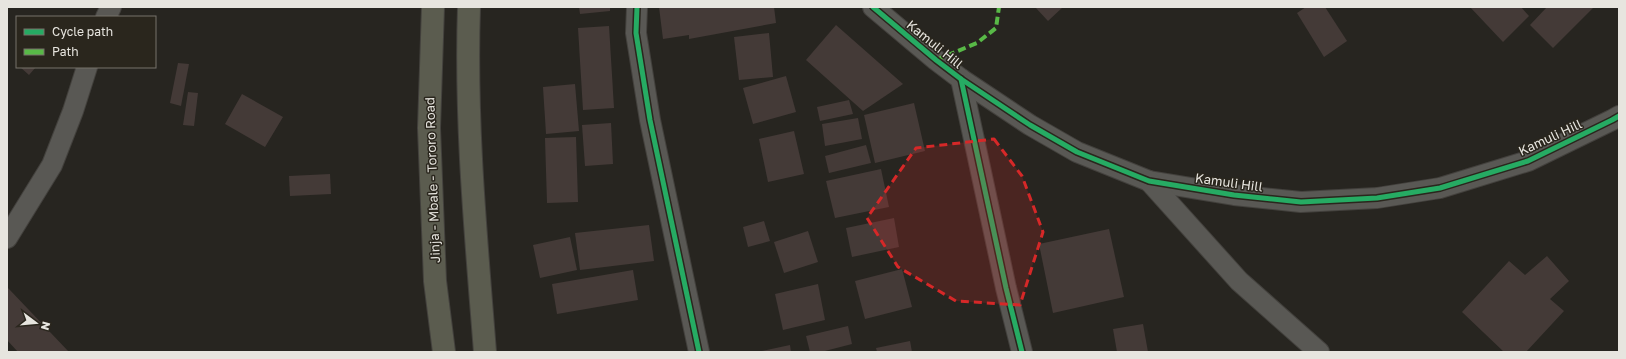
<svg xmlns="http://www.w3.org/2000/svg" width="1626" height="359" font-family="'Golos Text',sans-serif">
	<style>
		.building { fill: #443a37 }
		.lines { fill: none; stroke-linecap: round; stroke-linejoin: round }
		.minor-casing { stroke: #43413d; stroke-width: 22 }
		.trunk-casing { stroke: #43413d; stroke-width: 24 }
		.minor { stroke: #595854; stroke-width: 20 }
		.trunk { stroke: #5b5c4f; stroke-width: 22 }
		.quiet { stroke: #58b947; stroke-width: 4; stroke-dasharray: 8 4; stroke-linecap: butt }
		.cycleway-casing { stroke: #2a261d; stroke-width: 8 }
		.cycleway { stroke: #26ab63; stroke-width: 5 }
		.marked { fill: #d62828; fill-opacity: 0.2; stroke: #d62828; stroke-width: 3; stroke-dasharray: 8 5; stroke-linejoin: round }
		.labels { text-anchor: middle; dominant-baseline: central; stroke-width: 3; stroke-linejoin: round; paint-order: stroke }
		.street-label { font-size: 13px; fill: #e7e5df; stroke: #2a261d }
	</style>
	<rect width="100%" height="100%" fill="#272520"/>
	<g class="building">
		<polygon points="579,7 610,7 610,11 580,14"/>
		<polygon points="659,7 774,7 776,23 689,39 689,35 663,39"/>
		<polygon points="1035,7 1063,7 1048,21"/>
		<polygon points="1306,7 1325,7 1347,41 1324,57 1297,13"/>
		<polygon points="1470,7 1521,7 1529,16 1503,42"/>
		<polygon points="1547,7 1594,7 1553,48 1530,25"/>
		<polygon points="836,25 903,84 863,111 806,60"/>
		<polygon points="609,26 614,108 583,110 578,28"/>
		<polygon points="769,33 773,77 739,80 734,37"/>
		<polygon points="178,63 189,64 181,106 170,103"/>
		<polygon points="20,67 36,67 29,75"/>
		<polygon points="786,76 796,112 753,124 743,88"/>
		<polygon points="575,84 579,131 546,134 543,87"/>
		<polygon points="188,92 198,93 194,126 183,125"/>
		<polygon points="242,94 283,117 265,147 225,124"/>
		<polygon points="849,100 853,114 820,121 817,107"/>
		<polygon points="914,103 925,151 875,163 864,115"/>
		<polygon points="858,118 862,139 825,146 822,124"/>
		<polygon points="611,123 613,164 585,166 582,125"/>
		<polygon points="794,131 804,174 768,182 759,139"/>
		<polygon points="576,137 578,202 547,203 545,138"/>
		<polygon points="866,145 871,163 829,173 825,156"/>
		<polygon points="881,169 889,207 835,218 826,181"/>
		<polygon points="330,174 331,194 290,196 289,176"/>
		<polygon points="894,218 899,247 852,257 846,228"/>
		<polygon points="764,221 770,241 748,247 743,227"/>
		<polygon points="649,225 654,261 580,270 575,233"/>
		<polygon points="1109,229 1124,297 1053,313 1039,244"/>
		<polygon points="808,231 818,262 784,273 774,242"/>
		<polygon points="570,237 577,270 540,278 533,245"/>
		<polygon points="1547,256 1569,281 1550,299 1564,311 1526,352 1504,352 1462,312 1509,261 1525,275"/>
		<polygon points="902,269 912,307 865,319 855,281"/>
		<polygon points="633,270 638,300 557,314 552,284"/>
		<polygon points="818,284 825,320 783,330 775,294"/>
		<polygon points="8,288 69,352 18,352 7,340"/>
		<polygon points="1143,324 1148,352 1117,352 1113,329"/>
		<polygon points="848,326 852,344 821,352 810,352 806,336"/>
		<polygon points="910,341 912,352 877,352 876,348"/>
		<polygon points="790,345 791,352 762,352 762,351"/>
	</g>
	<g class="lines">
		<defs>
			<g id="minor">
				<polyline points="637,7 636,33 650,120 699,352"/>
				<polyline points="873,7 936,60 961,79 1030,125 1077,152 1149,181 1234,195 1301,202 1377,198 1440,188 1528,161 1612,120 1619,116"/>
				<polyline points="106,17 111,7"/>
				<polyline points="961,79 1006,288 1022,352"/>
				<polyline points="1149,181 1239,281 1319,352"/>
				<polyline points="7,238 52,165 73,111 87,67"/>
			</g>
			<g id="trunk">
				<polyline points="433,7 429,128 435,281 444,352"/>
				<path d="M469,7C465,122 476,237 485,352"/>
			</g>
		</defs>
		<use href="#minor" class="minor-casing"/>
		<use href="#trunk" class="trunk-casing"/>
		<use href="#minor" class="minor"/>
		<use href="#trunk" class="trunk"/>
		<polyline class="quiet" points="936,60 977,43 996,28 999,7"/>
		<defs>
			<g id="cycleway">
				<polyline points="637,7 636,33 650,120 699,352"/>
				<polyline points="873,7 936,60 961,79 1030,125 1077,152 1149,181 1234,195 1301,202 1377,198 1440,188 1528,161 1612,120 1619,116"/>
				<polyline points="961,79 1006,288 1022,352"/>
			</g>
		</defs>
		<use href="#cycleway" class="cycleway-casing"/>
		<use href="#cycleway" class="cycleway"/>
	</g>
	<path class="marked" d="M994,139L1022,176L1043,232L1020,305L956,301L898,267L867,218L916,148Z"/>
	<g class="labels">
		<g class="street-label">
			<text transform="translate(935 44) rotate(39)">Kamuli Hill</text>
			<text transform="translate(1550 137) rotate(-25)">Kamuli Hill</text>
			<text transform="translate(432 180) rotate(-92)">Jinja - Mbale - Tororo Road</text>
			<text transform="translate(1229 182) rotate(8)">Kamuli Hill</text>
		</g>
	</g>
	<rect width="1626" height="359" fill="none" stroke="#e7e5df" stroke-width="16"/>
	<rect x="16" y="16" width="140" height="52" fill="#2a261d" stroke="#76726b"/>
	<rect x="24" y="29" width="20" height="6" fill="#26ab63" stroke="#76726b"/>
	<text x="52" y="36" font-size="12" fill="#e7e5df">Cycle path</text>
	<rect x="24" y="49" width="20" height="6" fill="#58b947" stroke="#76726b"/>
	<text x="52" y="56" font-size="12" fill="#e7e5df">Path</text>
	<g transform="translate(36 323) rotate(106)" stroke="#2a261d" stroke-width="3" paint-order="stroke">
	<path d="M0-3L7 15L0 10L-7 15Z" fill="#e7e5df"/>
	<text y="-6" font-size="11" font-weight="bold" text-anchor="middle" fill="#e7e5df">N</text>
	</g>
</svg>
